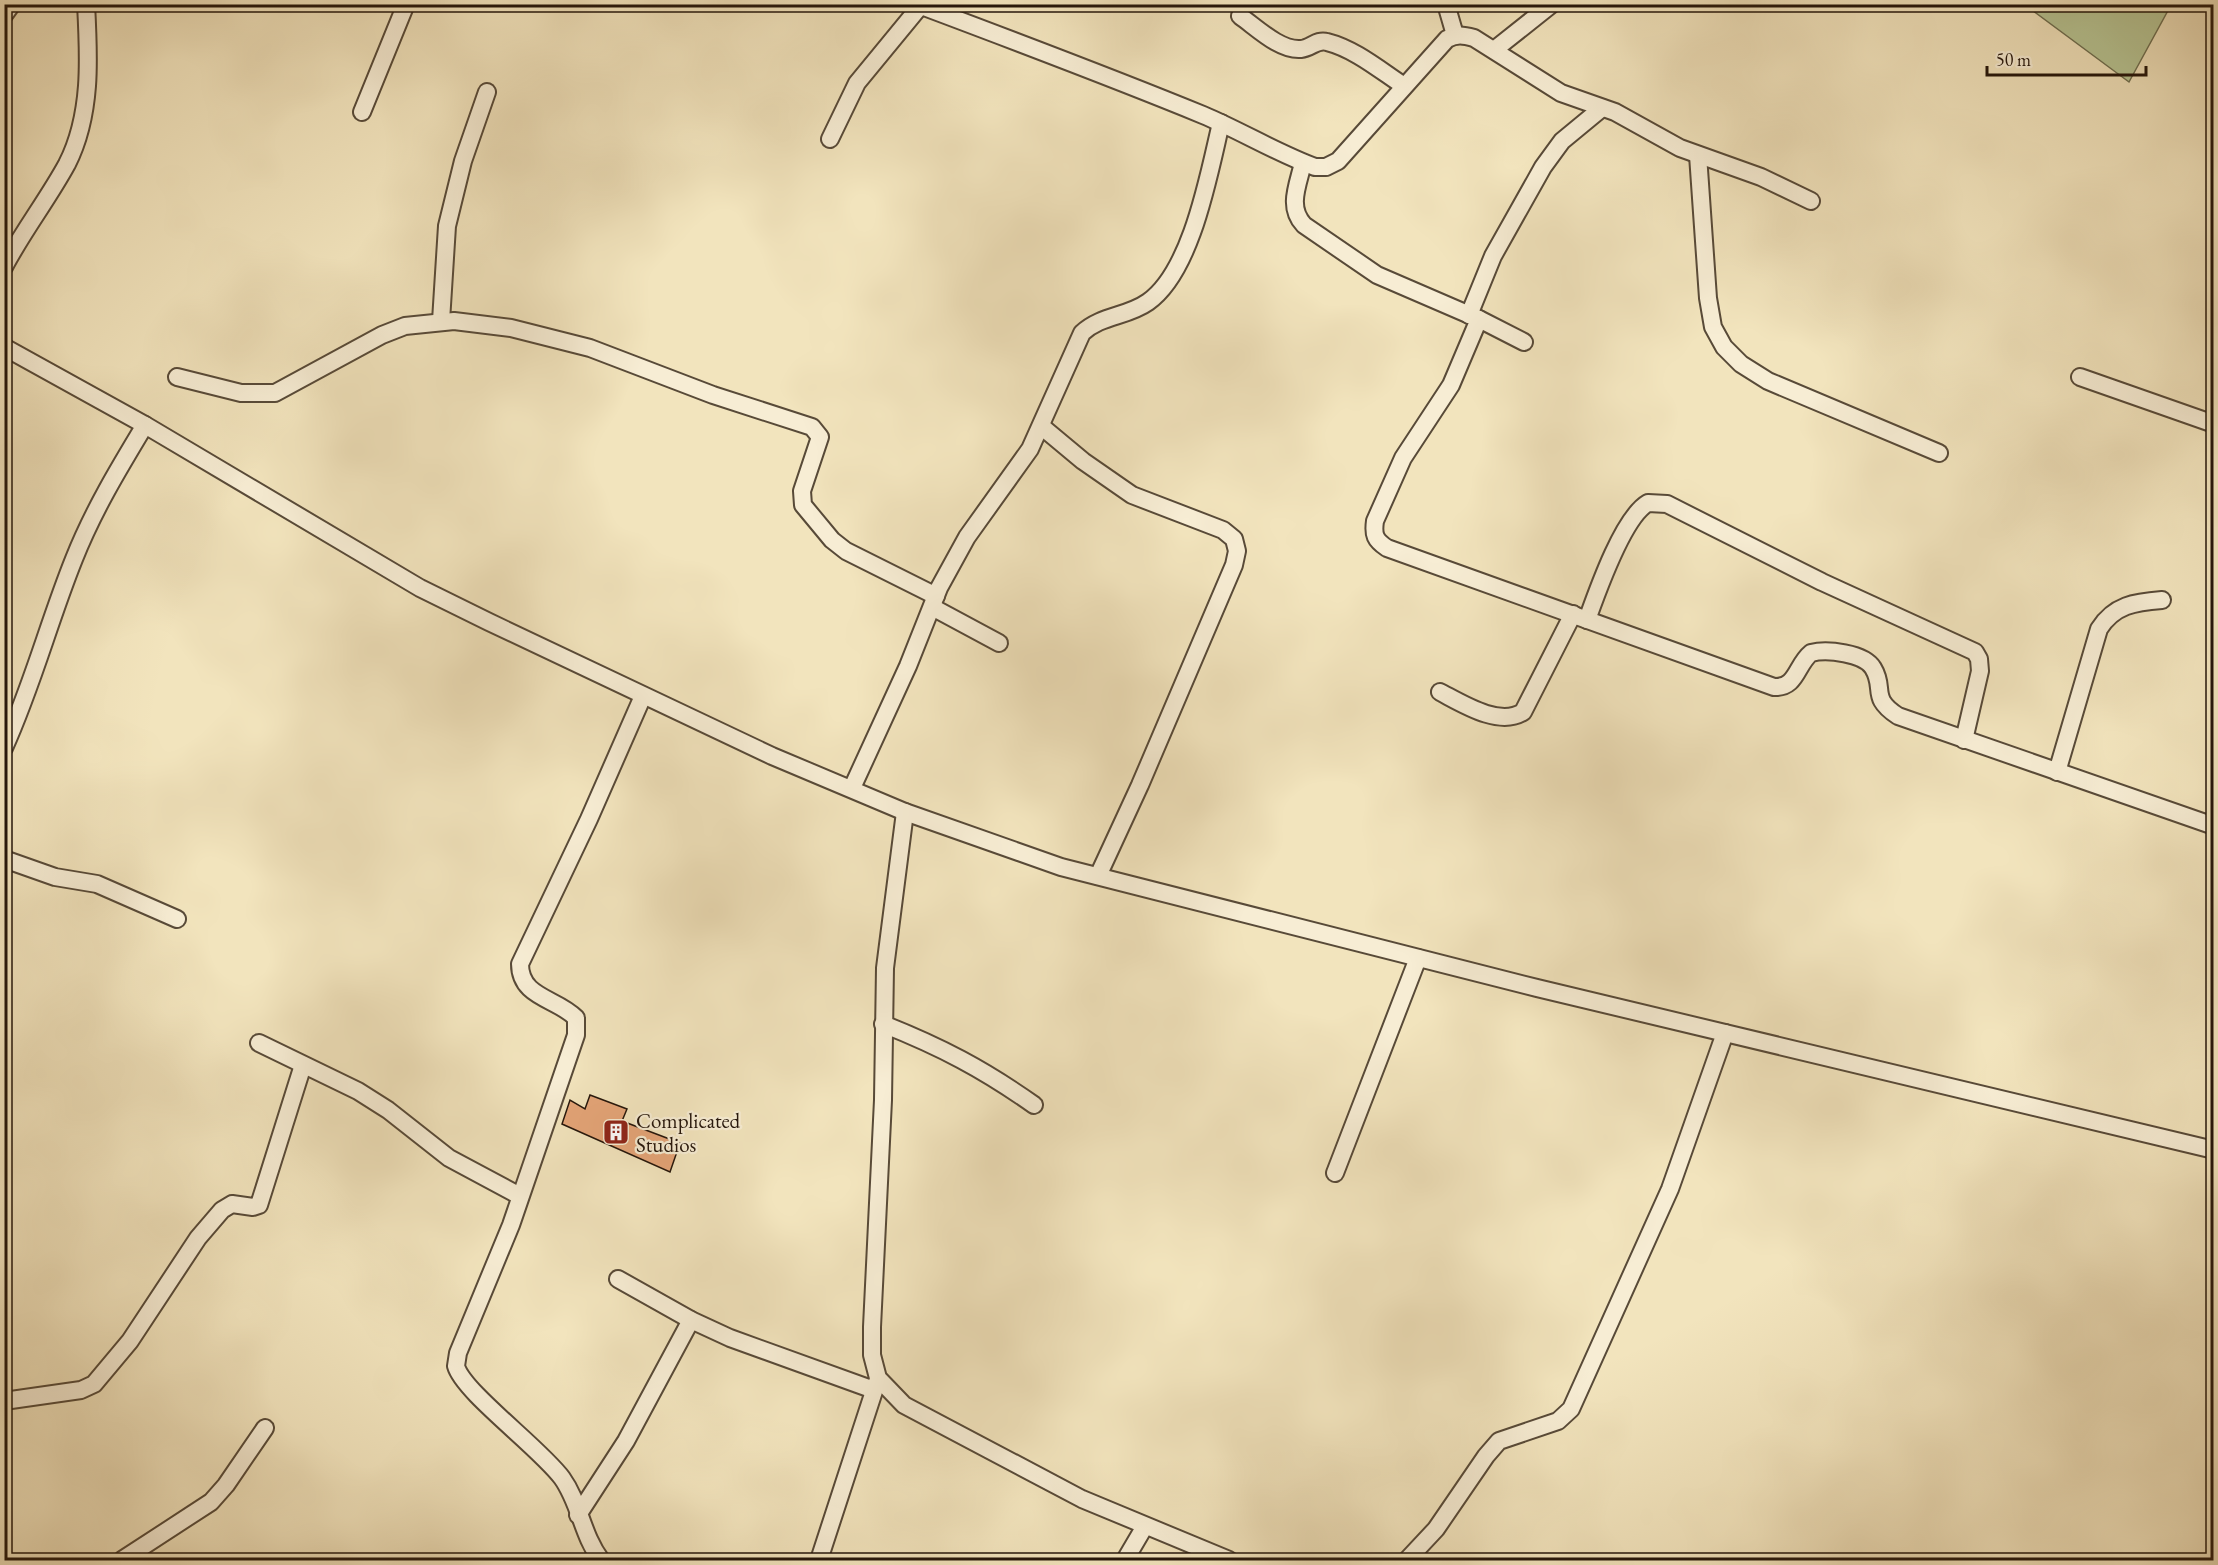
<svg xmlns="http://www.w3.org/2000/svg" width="2218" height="1565" font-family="'EB Garamond',serif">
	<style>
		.green { fill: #b7c594; stroke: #6e6e50; stroke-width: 1.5 }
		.building { fill: #e5a578; stroke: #25160b; stroke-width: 1.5 }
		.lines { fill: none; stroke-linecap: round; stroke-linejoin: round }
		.street-casing { stroke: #584a38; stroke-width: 20 }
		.street { stroke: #f7edd4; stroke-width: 16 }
		.labels { text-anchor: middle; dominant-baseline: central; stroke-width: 4.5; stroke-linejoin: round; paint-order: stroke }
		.poi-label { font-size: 21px; fill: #25160b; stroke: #f7edd4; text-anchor: start }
	</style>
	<rect width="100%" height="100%" fill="#f2e4bd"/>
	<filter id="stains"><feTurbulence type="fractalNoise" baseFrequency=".00333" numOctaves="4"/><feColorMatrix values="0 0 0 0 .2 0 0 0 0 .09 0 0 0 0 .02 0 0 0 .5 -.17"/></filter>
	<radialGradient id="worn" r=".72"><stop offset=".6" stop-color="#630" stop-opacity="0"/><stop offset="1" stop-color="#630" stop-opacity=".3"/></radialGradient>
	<polygon class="green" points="2025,5 2171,5 2129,82"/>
	<polygon class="building" points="590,1095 627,1109 622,1121 680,1143 670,1172 562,1124 570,1100 585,1109"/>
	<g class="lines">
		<defs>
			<g id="street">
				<path d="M916,4C1012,40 1108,76 1203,115C1241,131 1277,153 1315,167H1326L1338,161L1447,39C1457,34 1463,35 1474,38L1561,93L1615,112L1680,148L1761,177L1811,201"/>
				<polyline points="1446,4 1455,35"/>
				<polyline points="4,15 12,4"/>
				<path d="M1240,16C1256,27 1280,51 1301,49C1311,48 1317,39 1327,42C1355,49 1381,71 1404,86"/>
				<polyline points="1494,50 1552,4"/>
				<polyline points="362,112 406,4"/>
				<polyline points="830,139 857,83 922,4"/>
				<polyline points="1698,155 1708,298 1713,327 1724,347 1741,364 1768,381 1939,453"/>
				<path d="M1303,163C1298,185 1287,207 1304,225L1377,275L1479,319L1524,342"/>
				<path d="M4,267C23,231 48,199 67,164C92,115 89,58 86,4"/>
				<polyline points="1469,315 1493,256 1543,167 1562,141 1602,108"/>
				<path d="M1479,319L1451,385L1403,458L1375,521C1373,535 1375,540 1387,548L1774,687C1797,688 1796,665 1811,653C1827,649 1864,653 1873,668C1886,689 1869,697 1898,716L2214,826"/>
				<polyline points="441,321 447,226 463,161 487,92"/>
				<polyline points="4,347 145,425 420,588 489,622 772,756 905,812 1061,867 1537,988 2214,1150"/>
				<polyline points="177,377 241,393 275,393 382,335 405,326 454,321 511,328 590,348 713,395 812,427 820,437 802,491 803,505 832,540 846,551 936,596"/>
				<polyline points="2080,377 2214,424"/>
				<polyline points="1041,426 1083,461 1132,495 1223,530 1234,539 1237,551 1234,565 1140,785 1098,876"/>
				<polyline points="932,607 999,643"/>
				<path d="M1587,620C1597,592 1623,517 1648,503L1667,504L1822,582L1975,652L1979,659L1980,671L1964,740"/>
				<path d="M1440,692C1463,704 1499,727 1523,712L1573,614"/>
				<path d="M4,748C32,687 49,621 74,559C93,511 119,468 145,425"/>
				<path d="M2057,772L2099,629C2114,605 2135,602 2162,600"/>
				<path d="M852,788L908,666L939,588L967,537L1030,449L1082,333C1101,315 1127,317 1148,302C1192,271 1209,173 1221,123"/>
				<polyline points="905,812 885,968 883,1100 872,1327 872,1355 878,1378 904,1405 1082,1499 1229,1560"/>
				<polyline points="4,859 55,877 97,884 177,919"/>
				<path d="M883,1024C941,1047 983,1069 1034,1105"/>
				<polyline points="259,1043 358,1091 388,1110 449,1158 520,1196"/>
				<polyline points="1335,1173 1418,958"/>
				<polyline points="618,1279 691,1320 730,1338 874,1390"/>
				<polyline points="4,1401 81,1390 94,1384 130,1341 198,1238 222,1210 232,1204 253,1207 259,1205 303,1065"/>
				<polyline points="578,1515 626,1441 691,1320"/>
				<polyline points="122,1560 211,1502 226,1485 265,1428"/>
				<path d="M601,1560C582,1535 580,1503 562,1478C540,1448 463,1392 456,1366L458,1353L511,1225L576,1035V1018C557,998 520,998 520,964L589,819L643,696"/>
				<polyline points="819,1560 877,1382"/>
				<polyline points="1125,1560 1145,1526"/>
				<polyline points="1407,1560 1436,1529 1486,1456 1499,1441 1558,1421 1571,1409 1670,1189 1725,1033"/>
			</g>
		</defs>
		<use href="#street" class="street-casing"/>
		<use href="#street" class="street"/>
	</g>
	<defs>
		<symbol id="building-square" viewBox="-11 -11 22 22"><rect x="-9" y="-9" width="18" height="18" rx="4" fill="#8f2418" stroke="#f7edd4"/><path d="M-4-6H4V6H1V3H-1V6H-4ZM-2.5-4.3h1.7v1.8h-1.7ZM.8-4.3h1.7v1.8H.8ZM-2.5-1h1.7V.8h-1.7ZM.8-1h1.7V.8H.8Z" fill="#fff"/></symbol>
	</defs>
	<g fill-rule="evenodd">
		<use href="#building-square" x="601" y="1117" width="30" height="30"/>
	</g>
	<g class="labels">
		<g class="poi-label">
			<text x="636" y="1120">Complicated<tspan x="636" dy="24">Studios</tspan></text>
		</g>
	</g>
	<rect width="2218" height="1565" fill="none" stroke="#f2e4bd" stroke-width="24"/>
	<rect x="6" y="6" width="2206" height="1553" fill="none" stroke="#25160b" stroke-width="3"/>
	<rect x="12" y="12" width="2194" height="1541" fill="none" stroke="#25160b" stroke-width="1.5"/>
	<path d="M1987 66v9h159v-9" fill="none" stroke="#25160b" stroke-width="3"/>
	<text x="1996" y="66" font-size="18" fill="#25160b" stroke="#f7edd4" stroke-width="4.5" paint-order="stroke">50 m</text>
	<rect width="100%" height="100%" filter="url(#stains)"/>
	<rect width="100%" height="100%" fill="url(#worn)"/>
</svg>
